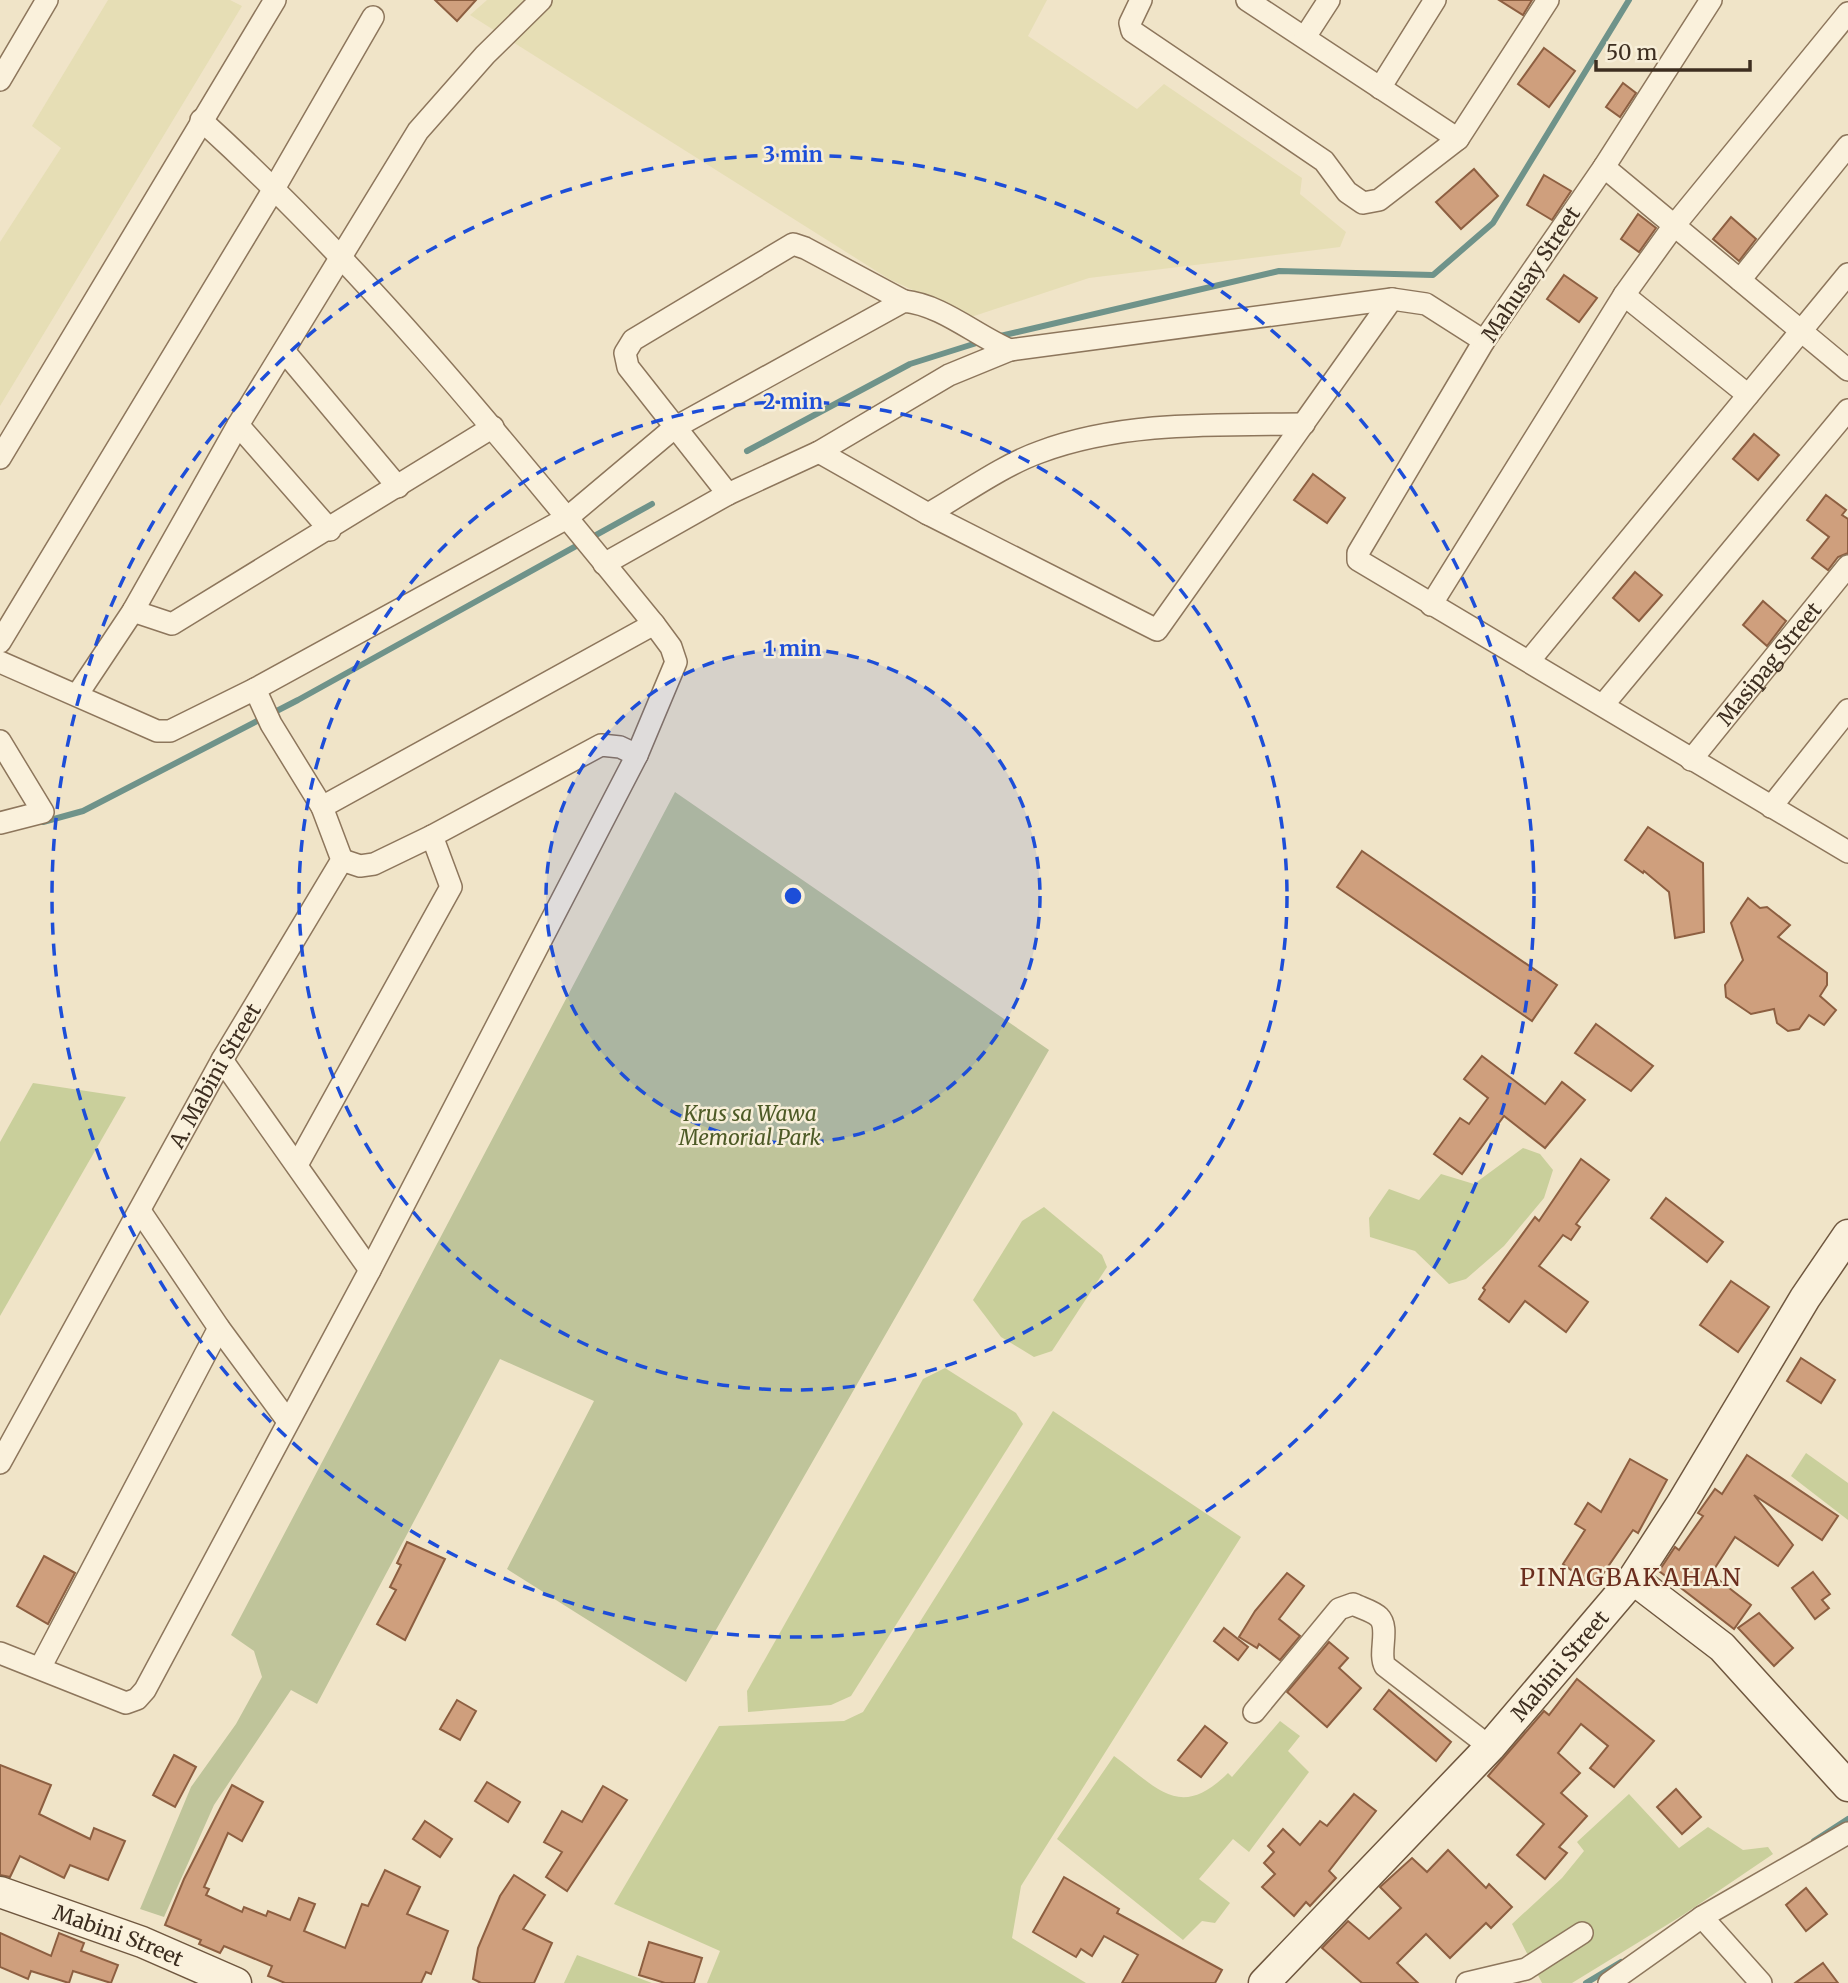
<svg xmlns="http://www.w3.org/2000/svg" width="1848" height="1983" font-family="Merriweather,serif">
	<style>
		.farmland { fill: #e6deb5 }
		.green { fill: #c9cf9b }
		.cemetery { fill: #bfc49a }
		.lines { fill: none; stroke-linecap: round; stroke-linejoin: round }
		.stream { stroke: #6f938a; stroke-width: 6 }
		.building { fill: #cf9f7d; stroke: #8d5f41; stroke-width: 2 }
		.street-casing { stroke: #8d765c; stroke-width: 24 }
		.secondary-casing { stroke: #6f573f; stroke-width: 33 }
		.street { stroke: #faf1dc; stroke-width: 21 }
		.secondary { stroke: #faf1dc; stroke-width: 30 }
		.ring { fill: none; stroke: #1d4ed8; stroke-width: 3.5; stroke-dasharray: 12 9 }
		.labels { text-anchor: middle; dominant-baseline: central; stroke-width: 5; stroke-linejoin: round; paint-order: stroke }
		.street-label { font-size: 21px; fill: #3d2e20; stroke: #f7eed8 }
		.park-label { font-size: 21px; font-style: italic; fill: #4d5a26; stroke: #f7eed8 }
		.quarter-label { font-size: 24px; letter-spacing: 2px; fill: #6b2e1e; stroke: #f7eed8 }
		.centre { fill: #1d4ed8; stroke: #f7eed8; stroke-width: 3.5 }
		.ring-label { font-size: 21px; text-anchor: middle; font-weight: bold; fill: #1d4ed8; stroke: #f7eed8; stroke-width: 5; stroke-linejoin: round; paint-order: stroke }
	</style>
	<rect width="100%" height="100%" fill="#f0e4c8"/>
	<g class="farmland">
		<polygon points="108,0 230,0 242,6 0,406 0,242 61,148 32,126"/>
		<polygon points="487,0 1047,0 1028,36 1137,109 1164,84 1302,178 1300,194 1346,232 1340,247 1089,278 971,317 889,279 470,15"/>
	</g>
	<g class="green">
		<polygon points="33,1083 126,1097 0,1316 0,1142"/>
		<polygon points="1523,1148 1540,1154 1553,1170 1544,1198 1504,1246 1466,1279 1449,1284 1415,1251 1370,1237 1369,1218 1389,1189 1419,1200 1441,1174 1474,1184"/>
		<polygon points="1044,1207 1102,1255 1107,1267 1052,1351 1034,1357 1001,1337 973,1300 1022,1221"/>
		<polygon points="945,1368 1016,1413 1023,1424 851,1696 831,1705 748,1712 747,1691 923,1379"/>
		<polygon points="1053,1411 1241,1537 1021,1886 1012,1938 1086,1983 707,1983 720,1951 614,1904 719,1726 844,1721 863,1712"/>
		<polygon points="1806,1453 1848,1483 1848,1520 1791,1476"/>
		<path d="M1280,1721L1300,1736L1288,1751L1309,1772L1249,1852L1233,1839L1199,1879L1230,1903L1215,1923L1202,1921L1183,1940L1057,1839L1114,1756C1158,1788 1180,1821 1228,1773L1232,1777Z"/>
		<polygon points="1629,1794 1679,1848 1708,1827 1743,1850 1768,1847 1773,1854 1683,1915 1572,1983 1542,1983 1512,1924 1562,1878 1584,1851 1577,1842"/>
		<polygon points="577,1955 652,1983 564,1983"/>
	</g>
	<polygon class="cemetery" points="675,792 1049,1050 686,1682 507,1569 594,1401 500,1359 317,1704 291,1690 214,1805 164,1917 140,1909 191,1787 236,1724 262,1677 254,1651 231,1635"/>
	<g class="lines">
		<g class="stream">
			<polyline points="996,337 1279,271 1433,275 1493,223 1629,0"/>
			<polyline points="747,451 910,364 983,341"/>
			<polyline points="43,822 83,811 298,700 652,504"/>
			<polyline points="1814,1841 1848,1819"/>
			<polyline points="1586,1983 1621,1962"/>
		</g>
	</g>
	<g class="building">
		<polygon points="435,0 476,0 457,21"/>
		<polygon points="1499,0 1532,0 1523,15"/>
		<polygon points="1544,48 1575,71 1549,107 1518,84"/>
		<polygon points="1623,83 1636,93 1620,117 1606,107"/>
		<polygon points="1474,169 1498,196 1461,229 1436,202"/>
		<polygon points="1544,175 1571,191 1552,220 1527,205"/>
		<polygon points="1638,214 1656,228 1639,252 1621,239"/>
		<polygon points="1731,217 1756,239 1739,261 1713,239"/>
		<polygon points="1564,275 1597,298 1579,322 1547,299"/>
		<polygon points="1754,434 1779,455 1758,480 1733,459"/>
		<polygon points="1313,474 1345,498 1327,523 1294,500"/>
		<polygon points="1826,495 1846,510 1842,515 1848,519 1848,553 1838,557 1828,570 1812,558 1829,537 1807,520"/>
		<polygon points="1635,572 1662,595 1639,621 1613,598"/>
		<polygon points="1763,601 1786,621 1767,646 1743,625"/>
		<polygon points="1648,827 1703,863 1704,932 1675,938 1669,892 1644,871 1643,873 1625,860"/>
		<polygon points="1362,851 1557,985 1532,1021 1337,887"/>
		<polygon points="1748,898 1760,908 1767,907 1790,925 1778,937 1827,973 1827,985 1820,996 1836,1010 1824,1025 1809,1015 1799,1029 1788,1031 1777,1023 1774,1009 1751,1014 1726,997 1725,985 1743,960 1731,923"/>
		<polygon points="1596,1024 1653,1066 1631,1091 1575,1053"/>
		<polygon points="1482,1056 1545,1104 1562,1082 1585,1100 1545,1148 1504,1116 1462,1174 1434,1154 1460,1118 1469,1124 1488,1098 1464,1079"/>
		<polygon points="1581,1159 1609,1180 1576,1224 1580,1227 1571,1240 1563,1235 1539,1266 1588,1302 1566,1332 1525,1301 1509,1322 1479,1299 1485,1290 1483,1288 1535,1217 1539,1221"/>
		<polygon points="1666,1198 1723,1242 1707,1262 1651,1218"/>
		<polygon points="1731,1281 1769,1307 1738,1352 1700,1325"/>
		<polygon points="1801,1358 1835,1380 1821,1403 1787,1381"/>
		<polygon points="1747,1455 1838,1516 1822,1540 1754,1495 1793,1545 1778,1566 1735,1537 1711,1574 1751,1605 1734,1629 1659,1571 1675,1547 1679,1550 1703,1516 1698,1513 1715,1489 1722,1494"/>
		<polygon points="1630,1459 1667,1480 1638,1533 1633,1530 1594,1587 1563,1564 1585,1530 1575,1524 1588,1503 1601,1512"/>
		<polygon points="407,1542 445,1559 405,1640 377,1624 396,1590 390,1587 401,1565 397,1563"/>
		<polygon points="44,1556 75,1573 48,1624 17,1606"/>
		<polygon points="1813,1572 1830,1594 1822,1600 1829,1608 1815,1619 1792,1588"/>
		<polygon points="1287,1573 1304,1586 1279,1619 1300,1636 1280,1660 1259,1644 1257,1648 1239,1637 1255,1611"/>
		<polygon points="1759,1613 1793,1648 1774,1666 1738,1628"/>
		<polygon points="1224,1628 1248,1647 1238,1660 1214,1641"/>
		<polygon points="1329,1642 1348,1658 1339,1668 1361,1688 1327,1727 1287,1692"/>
		<polygon points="1577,1679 1654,1741 1614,1787 1590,1768 1608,1746 1581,1724 1558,1753 1580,1773 1561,1793 1587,1816 1559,1847 1567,1853 1545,1879 1517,1855 1544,1824 1488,1776 1544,1711 1549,1715"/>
		<polygon points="1389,1690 1451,1742 1436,1761 1374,1709"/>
		<polygon points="457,1700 476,1711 460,1740 440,1729"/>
		<polygon points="1205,1726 1227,1743 1201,1777 1178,1760"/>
		<polygon points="174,1755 196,1767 175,1807 153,1795"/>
		<polygon points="0,1765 51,1785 39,1814 90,1839 94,1828 125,1841 108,1880 70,1865 64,1878 20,1856 10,1877 0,1875"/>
		<polygon points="487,1782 520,1802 508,1822 475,1801"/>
		<polygon points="232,1785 263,1802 242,1841 228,1833 204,1887 209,1889 206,1895 242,1912 244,1907 266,1916 268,1911 290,1920 299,1898 315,1904 304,1931 345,1948 362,1904 368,1906 385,1870 420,1887 407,1914 448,1931 431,1974 426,1972 421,1983 285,1983 268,1976 272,1966 224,1946 220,1953 199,1944 201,1940 165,1925 184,1879"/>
		<polygon points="603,1786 627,1800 567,1891 546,1877 562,1852 544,1842 562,1811 582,1822"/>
		<polygon points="1676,1789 1701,1817 1682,1834 1657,1807"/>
		<polygon points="1354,1794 1376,1811 1329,1871 1336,1878 1310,1906 1306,1902 1294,1916 1262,1887 1275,1874 1264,1863 1274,1852 1268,1846 1283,1829 1300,1845 1320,1821 1327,1826"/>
		<polygon points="425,1821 452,1839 440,1857 413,1839"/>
		<polygon points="1448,1850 1486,1888 1489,1884 1512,1907 1491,1928 1486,1923 1450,1958 1426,1934 1397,1963 1418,1983 1362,1983 1322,1948 1348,1921 1369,1939 1401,1908 1380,1887 1412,1858 1427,1872"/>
		<polygon points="514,1875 545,1895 523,1929 552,1943 534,1983 481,1983 473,1979 478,1948 500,1896"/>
		<polygon points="1064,1877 1119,1909 1117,1913 1222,1970 1215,1983 1122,1983 1138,1955 1104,1936 1092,1956 1081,1949 1076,1957 1033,1932"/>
		<polygon points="1806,1888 1827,1914 1806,1931 1786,1905"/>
		<polygon points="0,1933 51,1956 59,1933 84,1943 81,1951 118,1965 111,1983 73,1971 69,1983 31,1971 28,1979 0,1967"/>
		<polygon points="649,1942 702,1958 694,1983 665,1983 639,1975"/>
		<polygon points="1823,1963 1838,1983 1795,1983"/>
	</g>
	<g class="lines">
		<defs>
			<g id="street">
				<polyline points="1141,0 1130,23 1132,31 1324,161 1347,192 1363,203 1379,200 1458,139 1548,0"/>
				<polyline points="1247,0 1458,139"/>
				<polyline points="1711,0 1604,167 1484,341 1358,553 1358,560 1848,852"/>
				<polyline points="1305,37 1329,0"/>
				<polyline points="0,80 47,0"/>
				<polyline points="1380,88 1435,0"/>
				<polyline points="1604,167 1848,370"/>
				<polyline points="1740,280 1848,146"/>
				<polyline points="1624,295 1748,395"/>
				<polyline points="904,301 805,248 793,244 633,340 625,353 628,367 728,494 819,452 949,375 1010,350 1392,299 1426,304 1484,341"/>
				<polyline points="284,351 398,487"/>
				<polyline points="238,425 330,530"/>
				<polyline points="819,452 928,514 1157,630 1392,299"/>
				<polyline points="0,458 275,0"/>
				<path d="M928,514C963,494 1003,465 1040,452C1123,421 1217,425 1304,424"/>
				<polyline points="604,564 728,494"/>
				<polyline points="1431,605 1624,295 1673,227 1848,13"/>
				<polyline points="133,611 172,624 493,427"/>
				<polyline points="0,642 275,187 373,17"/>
				<polyline points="1529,661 1848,274"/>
				<path d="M0,662L157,731H170L255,689L567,518L674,428L904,301C942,305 975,335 1010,350"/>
				<polyline points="77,695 133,611 238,425 418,131 485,55 541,0"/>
				<polyline points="1603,705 1848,410"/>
				<polyline points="0,741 43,812 0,823"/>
				<path id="s1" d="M1691,760L1848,566"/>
				<polyline points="322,807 654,624"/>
				<polyline points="1771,807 1848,710"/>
				<polyline points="342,860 360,866 374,864 432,836 601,745 620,747 637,755"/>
				<polyline points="222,1060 370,1270"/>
				<polyline points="297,1165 451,887 432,836"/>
				<polyline points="140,1211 219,1328 287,1420"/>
				<path id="s2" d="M0,1463L222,1060L342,860L322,807L271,724L255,689"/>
				<path d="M0,1653L126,1703L137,1699L145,1690L370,1270L637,755L676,662L671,647L654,624C511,449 369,272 201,120"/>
				<polyline points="40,1668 219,1328"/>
				<path d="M1254,1712L1339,1609L1353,1604C1361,1608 1373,1611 1379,1617C1390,1628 1378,1653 1385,1666L1490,1747"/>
				<polyline points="1702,1917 1761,1983"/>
				<polyline points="1467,1983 1526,1969 1582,1933"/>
				<polyline points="1609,1983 1702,1917 1848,1833"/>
			</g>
			<g id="secondary">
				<polyline points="1633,1579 1722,1647 1848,1786"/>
				<path id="s3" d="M0,1892L142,1942L236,1983"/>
				<path id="s4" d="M1264,1983L1490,1747L1633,1579L1681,1505L1805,1298L1848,1235"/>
			</g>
		</defs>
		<use href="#street" class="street-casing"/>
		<use href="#secondary" class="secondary-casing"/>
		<use href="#street" class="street"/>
		<use href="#secondary" class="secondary"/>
	</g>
	<circle cx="793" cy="896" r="247" fill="#1d4ed8" fill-opacity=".12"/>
	<g class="ring">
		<circle cx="793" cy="896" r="247"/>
		<circle cx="793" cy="896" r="494"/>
		<circle cx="793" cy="896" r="741"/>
	</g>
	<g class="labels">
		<g class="street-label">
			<text transform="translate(1531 274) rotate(-56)">Mahusay Street</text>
			<text stroke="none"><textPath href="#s1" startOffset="124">Masipag Street</textPath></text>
			<text stroke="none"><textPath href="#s2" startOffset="443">A. Mabini Street</textPath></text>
			<text stroke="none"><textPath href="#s4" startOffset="434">Mabini Street</textPath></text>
			<text stroke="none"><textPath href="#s3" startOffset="126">Mabini Street</textPath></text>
		</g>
		<g class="park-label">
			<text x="750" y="1113">Krus sa Wawa<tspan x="750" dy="24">Memorial Park</tspan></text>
		</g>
		<g class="quarter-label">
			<text x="1631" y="1577">PINAGBAKAHAN</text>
		</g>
	</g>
	<circle cx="793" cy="896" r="10" class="centre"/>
	<g class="ring-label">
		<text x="793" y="162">3 min</text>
		<text x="793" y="409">2 min</text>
		<text x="793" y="656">1 min</text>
	</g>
	<path d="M1596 60v10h154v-10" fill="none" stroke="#3d2e20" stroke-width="3.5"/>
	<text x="1606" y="60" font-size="21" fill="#3d2e20" stroke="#f7eed8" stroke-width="5" paint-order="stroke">50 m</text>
</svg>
